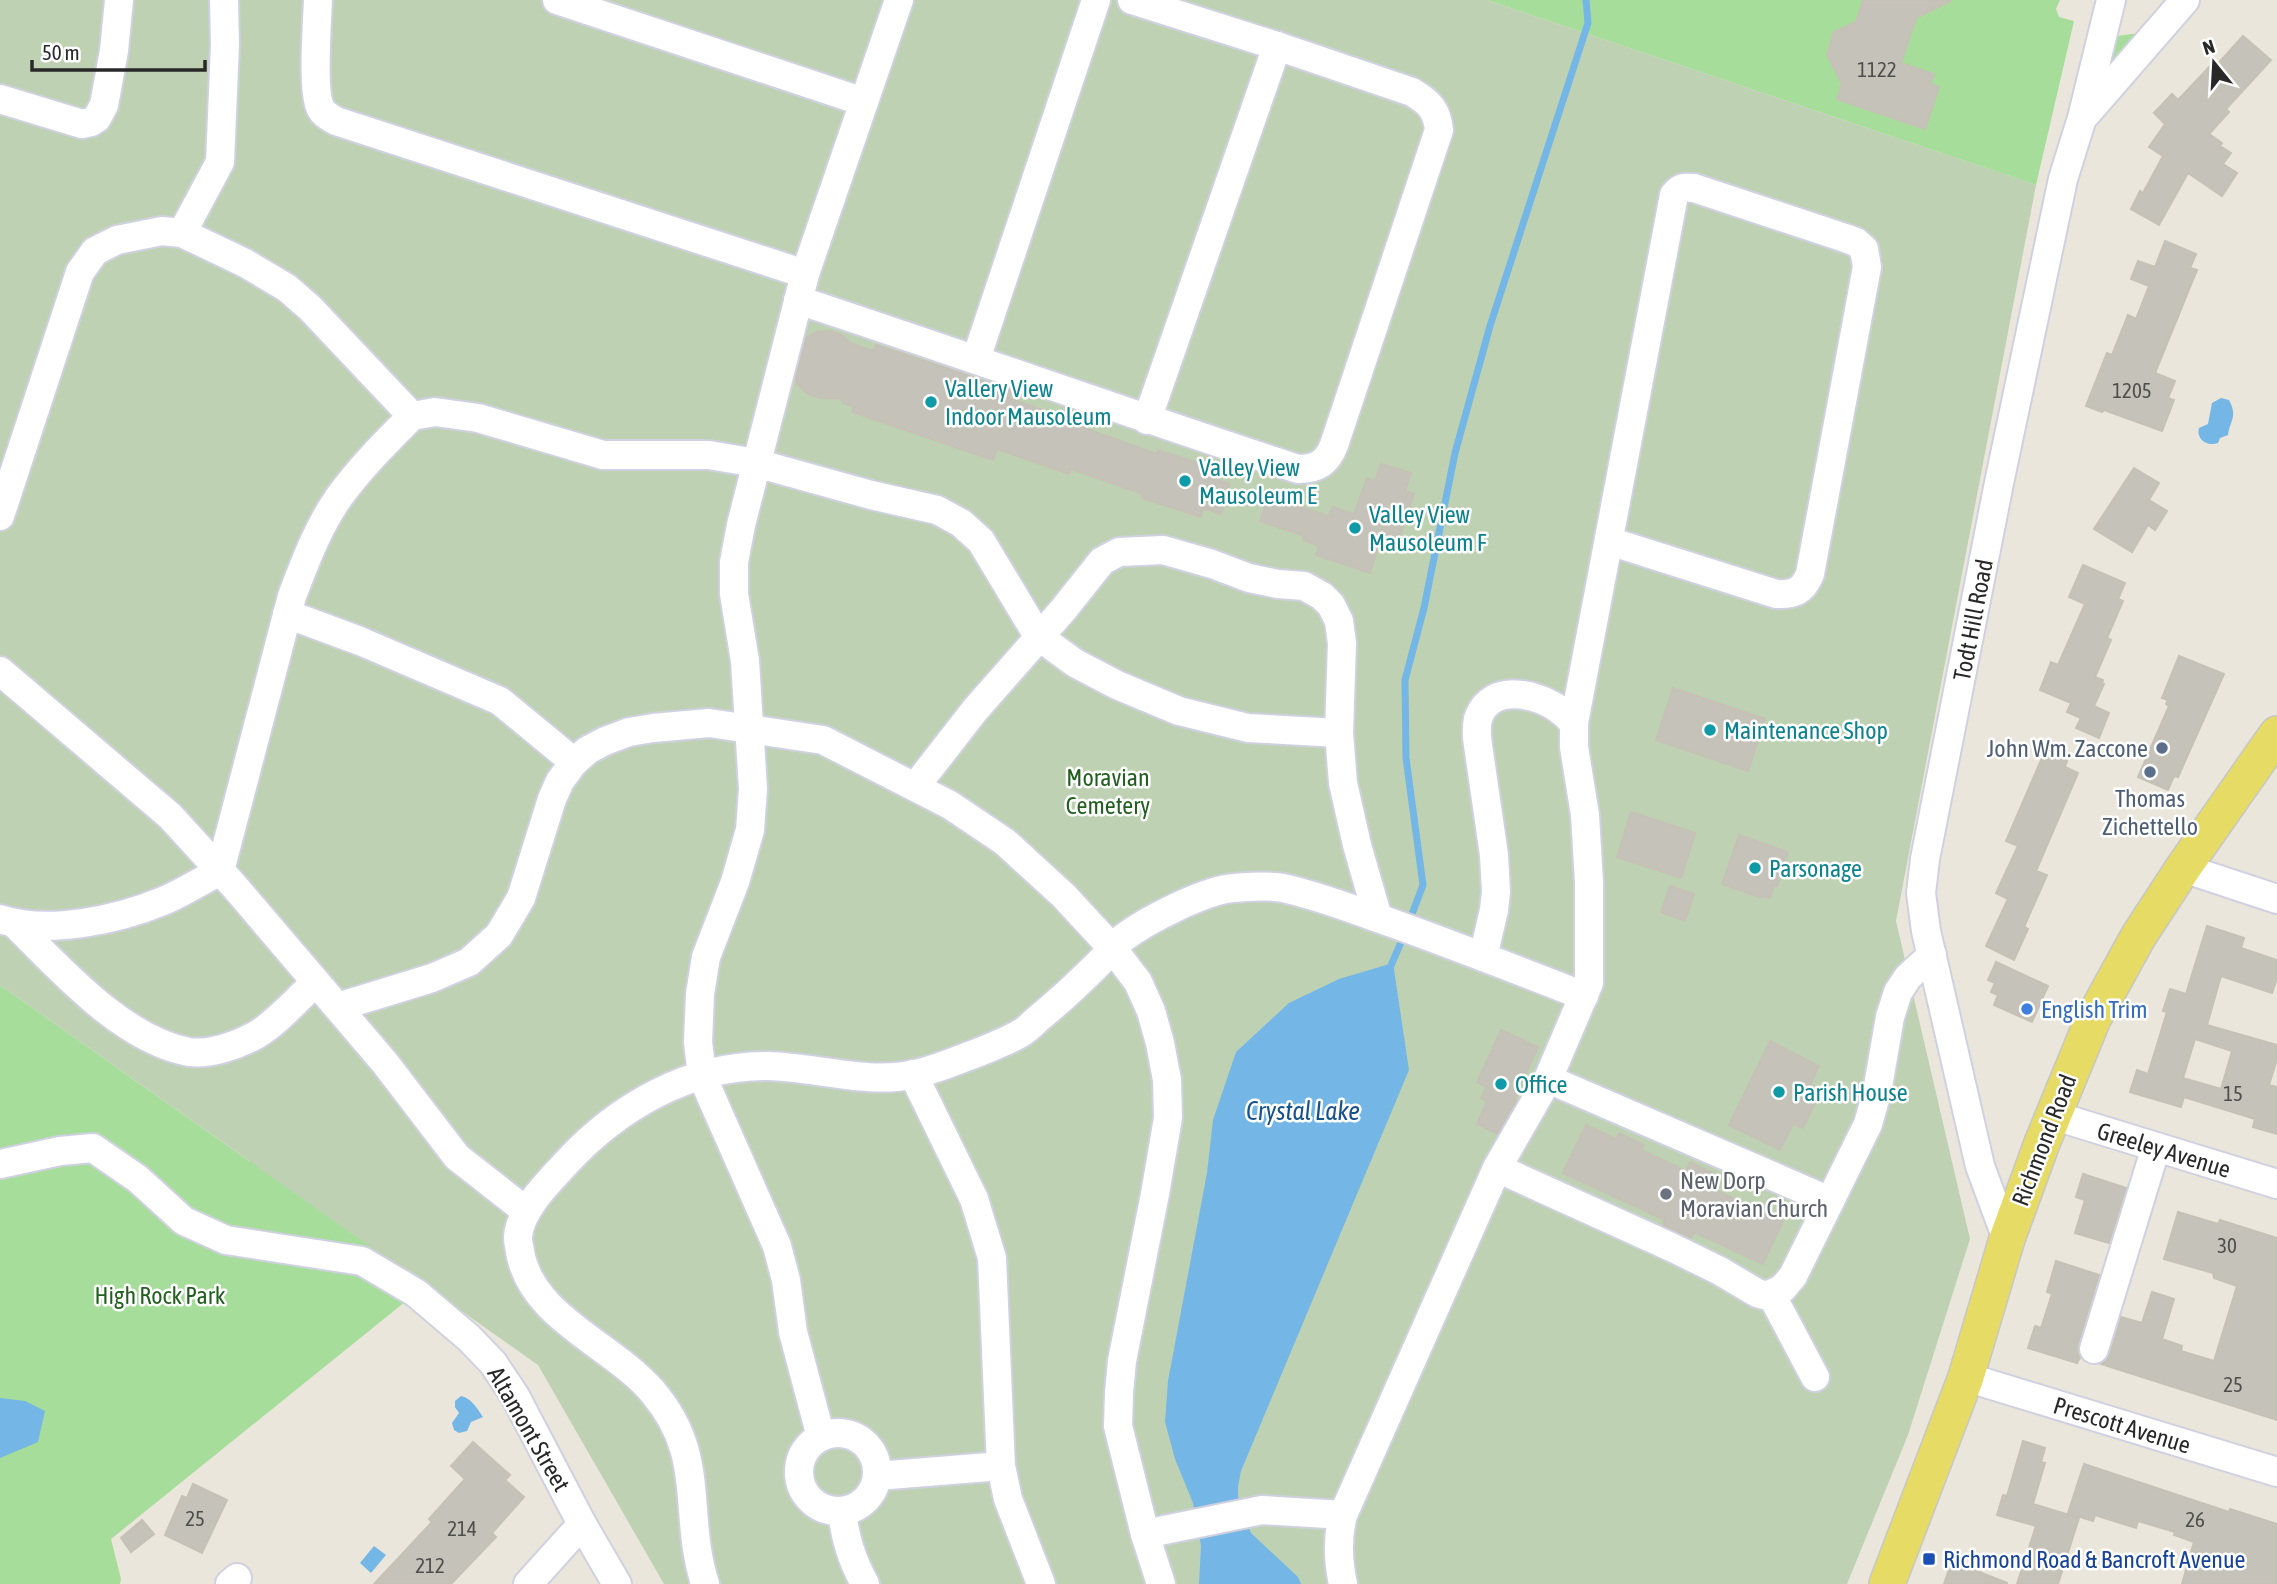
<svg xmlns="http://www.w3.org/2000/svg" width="2277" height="1584" font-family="'Asap Condensed',sans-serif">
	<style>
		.green { fill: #a7dd9b }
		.cemetery { fill: #bed2b3 }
		.water { fill: #74b6e5 }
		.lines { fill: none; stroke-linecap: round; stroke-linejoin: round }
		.stream { stroke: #74b6e5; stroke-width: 7 }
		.building { fill: #c5c2ba; stroke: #c5c1b5; stroke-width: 2; fill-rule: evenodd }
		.minor-casing { stroke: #d0d1e0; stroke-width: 32 }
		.major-casing { stroke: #c7c7c7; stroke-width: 38 }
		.minor { stroke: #fff; stroke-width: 28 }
		.major { stroke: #e6db64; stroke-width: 35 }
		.culture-dot { fill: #0f9aa8; stroke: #fff; stroke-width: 2.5 }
		.service-dot { fill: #5c6f8a; stroke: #fff; stroke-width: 2.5 }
		.shop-dot { fill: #3f7fe0; stroke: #fff; stroke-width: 2.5 }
		.worship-dot { fill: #6b7280; stroke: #fff; stroke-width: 2.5 }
		.transit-dot { fill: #1a4fb4; stroke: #fff; stroke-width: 2.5 }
		.labels { text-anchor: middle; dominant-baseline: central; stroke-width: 5; stroke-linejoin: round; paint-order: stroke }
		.number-label { font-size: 21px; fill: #4f4e4c }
		.culture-label { font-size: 24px; fill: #0d838f; stroke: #fff; text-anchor: start }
		.street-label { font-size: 24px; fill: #282828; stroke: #fff }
		.service-label { font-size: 24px; fill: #4e5e75; stroke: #fff; text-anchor: end }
		.park-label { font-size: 24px; fill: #225f1e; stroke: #fff }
		.shop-label { font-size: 24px; fill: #366cbe; stroke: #fff; text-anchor: start }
		.worship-label { font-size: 24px; fill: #5b616d; stroke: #fff; text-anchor: start }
		.transit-label { font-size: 24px; fill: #164399; stroke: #fff; text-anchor: start }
		.water-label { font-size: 26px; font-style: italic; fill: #16538e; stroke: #fff }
	</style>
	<rect width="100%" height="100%" fill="#eae6db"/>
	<g class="green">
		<polygon points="1487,0 2060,0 2056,9 2059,17 2074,21 2036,185"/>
		<polygon points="2139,33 2110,67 2117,36"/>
		<polygon points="0,985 249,1161 318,1166 421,1289 111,1539 121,1579 120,1584 0,1584"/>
	</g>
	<polygon class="cemetery" points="0,0 1487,0 2036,185 1896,921 1970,1239 1908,1435 1847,1584 664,1584 538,1365 0,985"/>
	<g class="water">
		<path d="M2221,398L2229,400C2238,417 2230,420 2228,435L2220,438L2218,443C2207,447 2196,439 2199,428L2208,424L2212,403Z"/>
		<polygon points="1393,963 1409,1070 1241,1471 1238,1486 1238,1496 1251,1533 1298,1577 1301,1584 1199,1584 1201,1546 1193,1503 1175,1459 1165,1422 1168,1381 1207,1173 1213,1120 1236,1052 1289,1003 1339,979"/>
		<path d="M461,1396C472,1398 478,1410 483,1417L471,1422L467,1431L459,1433L454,1430L452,1423L459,1413L455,1407V1401Z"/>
		<polygon points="0,1398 25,1401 45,1411 38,1442 0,1458"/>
		<polygon points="374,1546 386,1555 371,1573 360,1563"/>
	</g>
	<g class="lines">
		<g class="stream">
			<polyline points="1409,922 1423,885 1406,758 1405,680 1424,608 1455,453 1490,326 1588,23 1586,0"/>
			<polyline points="1389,970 1405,933"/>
		</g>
	</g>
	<g class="building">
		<polygon points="1863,0 1952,0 1916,18 1901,63 1934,74 1930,84 1939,87 1925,129 1837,99 1842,84 1827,55 1834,32 1856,22"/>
		<polygon points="2243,36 2271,60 2226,109 2229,112 2209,134 2222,143 2220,146 2231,153 2223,164 2237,173 2222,196 2188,173 2159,225 2131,209 2140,191 2143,193 2163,156 2149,147 2165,124 2154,113 2172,94 2178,100 2212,64 2215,67"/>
		<polygon points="2165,241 2196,254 2190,268 2197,270 2155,373 2175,381 2168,398 2174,400 2162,431 2104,410 2102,412 2086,406 2107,353 2112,355 2128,315 2136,319 2149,286 2131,279 2138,261 2155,267"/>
		<polygon points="829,331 840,334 852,344 874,351 876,345 1012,390 1009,398 1085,425 1084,428 1157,454 1158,450 1216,469 1213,479 1230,484 1221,514 1203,508 1201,517 1142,498 1143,494 1071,469 1069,474 997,449 993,460 852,412 854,407 843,403 840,398 820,398 809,394 800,387 795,379 806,338 817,332"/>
		<polygon points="1381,464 1411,473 1405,491 1414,494 1396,548 1380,542 1370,573 1316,555 1319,546 1303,540 1304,536 1260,521 1268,497 1329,516 1332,507 1354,514 1367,478 1375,481"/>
		<polygon points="2134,468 2159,483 2149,500 2167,511 2155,530 2148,525 2132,552 2094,529"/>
		<polygon points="2083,565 2125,583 2118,599 2123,601 2107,638 2111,640 2095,677 2103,680 2102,683 2104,684 2094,706 2109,713 2099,738 2076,728 2081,718 2067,712 2071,703 2040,690 2051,662 2058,665 2085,604 2069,597"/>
		<polygon points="2179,656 2224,674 2178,777 2174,776 2168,790 2138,777 2169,706 2166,704 2168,700 2162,698"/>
		<polygon points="1673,688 1765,719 1748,771 1656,740"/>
		<polygon points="2045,751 2067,761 2065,767 2078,773 2036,871 2047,875 2024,927 2028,929 2014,960 1986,946 2008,899 1996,893 2018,846 2006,841"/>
		<polygon points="1631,812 1695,833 1681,878 1617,857"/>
		<polygon points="1739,835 1788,852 1777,886 1774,885 1770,898 1763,896 1762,898 1722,884"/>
		<polygon points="1670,886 1694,894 1685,921 1661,912"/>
		<path d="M2207,926L2244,938L2241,948L2277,960V978L2272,993L2221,976L2207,1025L2277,1045V1059L2269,1085L2277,1087V1134L2253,1127L2255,1119L2184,1097L2181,1107L2130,1092L2137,1070L2148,1074L2167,1012L2163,1011L2170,989L2186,994ZM2195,1039L2232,1051L2221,1089L2183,1078Z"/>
		<polygon points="1996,962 2048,986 2032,1022 1994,1005 1998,995 1991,992 1995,983 1988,980"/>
		<polygon points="1501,1030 1538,1047 1514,1099 1517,1100 1498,1134 1477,1124 1487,1101 1481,1098 1487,1087 1477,1082"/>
		<polygon points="1770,1041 1819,1066 1808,1090 1819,1095 1803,1128 1793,1124 1780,1150 1729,1125"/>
		<polygon points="1586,1125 1616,1139 1619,1133 1644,1145 1641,1150 1686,1171 1690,1162 1719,1176 1713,1189 1783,1221 1763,1264 1694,1232 1691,1238 1663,1225 1665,1220 1563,1173"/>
		<polygon points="2083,1174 2126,1188 2109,1243 2075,1233 2085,1200 2076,1197"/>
		<polygon points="2178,1212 2218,1224 2220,1220 2277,1238 2277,1420 2101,1364 2106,1361 2110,1354 2121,1317 2142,1323 2152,1292 2174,1299 2162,1339 2182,1346 2181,1351 2214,1361 2237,1286 2214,1278 2213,1273 2164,1259"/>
		<polygon points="2056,1261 2099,1275 2078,1344 2078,1352 2080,1358 2077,1363 2028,1348 2035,1326 2041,1328 2052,1294 2047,1292"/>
		<polygon points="2023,1441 2045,1448 2041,1462 2045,1463 2033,1504 2079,1518 2058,1584 2017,1584 2036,1526 1997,1515 2003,1495 2007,1496"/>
		<polygon points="473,1442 510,1475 505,1480 524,1497 492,1533 496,1537 451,1584 374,1584 432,1522 429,1519 465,1479 451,1466"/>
		<polygon points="2084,1464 2229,1512 2230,1509 2277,1524 2277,1584 2182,1584 2194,1542 2174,1535 2175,1532 2138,1521 2136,1528 2095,1515 2093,1521 2068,1513"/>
		<polygon points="193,1484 227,1500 202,1553 165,1535 182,1496 187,1498"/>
		<polygon points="142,1520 154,1534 131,1552 121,1538"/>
		<polygon points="1952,1561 2007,1583 2007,1584 1944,1584"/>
	</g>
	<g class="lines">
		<defs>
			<g id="minor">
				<path d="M318,0C317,23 312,89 320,107C323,114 329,117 336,121L805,274"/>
				<polyline points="557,0 864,102"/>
				<polyline points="0,99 82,124 91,122 97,118 104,105 114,51 119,0"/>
				<polyline points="2086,114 2185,0"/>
				<polyline points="182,233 220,162 225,45 224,0"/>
				<path d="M798,300C965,355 1130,414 1298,469C1317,469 1327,463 1334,445L1439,130C1437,110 1429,102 1412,92L1277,46L1132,0"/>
				<polyline points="976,359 1096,0"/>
				<polyline points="412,416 435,412 478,418 603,455 709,455 756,463 871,495 937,510 961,523 981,541 1038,636 1075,663 1117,685 1179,711 1248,728 1339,733"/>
				<polyline points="1147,420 1277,46"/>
				<path d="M0,516L80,272L95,251L117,240L162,231L182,233L245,263L287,288L310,308L412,416C386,442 361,467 339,497C318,527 305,562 292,596L220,871C201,881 182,893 163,901C117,920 48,935 0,919"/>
				<polyline points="287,614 360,641 500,701 574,762"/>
				<polyline points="0,671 170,816 235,887 385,1063 457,1157 526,1211"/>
				<path d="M1574,723L1674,195C1680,187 1684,187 1694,188L1845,238L1856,242L1864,249L1867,267L1810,574C1803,591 1794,595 1776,594L1609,541"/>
				<polyline points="915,787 975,710 1063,610 1102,561 1119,552 1163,550 1212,564 1249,578 1278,584 1304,586 1322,596 1331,605 1339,621 1342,643 1339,733 1343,783 1357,845 1378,918"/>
				<polyline points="2183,868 2277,899"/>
				<path d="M15,924C61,970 123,1040 189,1052C210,1055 238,1045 256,1035C278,1022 297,999 316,982"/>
				<polyline points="336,1005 341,1006 432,978 469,962 499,935 521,898 552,799 560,781 574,762 588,750 605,741 629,732 653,728 709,723 823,740 950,805 1005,842 1064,896 1113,949 1138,982 1151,1011 1160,1043 1167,1080 1168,1118 1155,1194 1122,1361 1119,1393 1118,1426 1145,1534 1161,1584"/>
				<polyline points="913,1074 974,1199 992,1258 1001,1466 1008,1499 1041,1584"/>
				<polyline points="1548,1079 1830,1201"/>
				<polyline points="2052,1115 2277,1184"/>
				<polyline points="0,1164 60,1151 93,1148 138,1179 184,1221 226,1240 362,1261 416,1293 469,1338 493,1363 515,1396 582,1524 617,1584"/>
				<polyline points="1497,1168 1671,1247 1720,1271 1757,1293 1764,1295 1771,1294 1783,1288 1793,1276 1868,1124 1877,1092 1890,1017 1898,992 1908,977 1932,955"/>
				<polyline points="2007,1239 1980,1166 1926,931 1921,893 1925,859 1999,483 2063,179 2082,118 2111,0"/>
				<polyline points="1771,1294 1815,1377"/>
				<polyline points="2094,1349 2156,1147"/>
				<polyline points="1966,1377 2277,1472"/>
				<circle cx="838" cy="1472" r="39"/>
				<polyline points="821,1437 793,1332 786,1280 777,1246 702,1076 698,1042 700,994 706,957 735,882 750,830 753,789 745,661 734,594 734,562 741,525 805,274 899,0"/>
				<polyline points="877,1476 1001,1466"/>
				<path d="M842,1511C845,1539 852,1560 865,1584"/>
				<polyline points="1145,1534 1262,1510 1343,1515"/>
				<polyline points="230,1584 237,1578"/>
				<polyline points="528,1584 582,1524"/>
				<path d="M705,1584C682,1511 708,1456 652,1391C610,1343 532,1318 520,1252C520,1249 517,1239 518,1236C521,1208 549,1182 567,1162C618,1107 690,1065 768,1066C816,1067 867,1085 915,1074C935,1070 957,1060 977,1053C991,1047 1008,1041 1021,1033C1028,1029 1034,1022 1040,1017C1061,1000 1081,981 1100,962C1108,954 1115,945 1123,938C1147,920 1205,890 1234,888C1249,887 1268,885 1283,888C1320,896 1357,911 1392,923C1456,946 1520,971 1584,996"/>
				<path d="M1343,1584C1338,1561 1337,1538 1343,1515L1497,1168L1548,1079L1589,983V882L1585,815L1574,747V723C1569,718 1563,712 1557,708C1534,693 1492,684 1479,716C1476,723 1477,731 1477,738L1494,855L1496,892L1494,910L1483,957"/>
			</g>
			<polyline id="major" points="1887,1584 1966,1377 2007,1239 2042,1143 2093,1019 2138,937 2183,868 2277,734"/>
		</defs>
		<use href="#minor" class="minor-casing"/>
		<use href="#major" class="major-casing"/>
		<use href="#minor" class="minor"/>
		<use href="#major" class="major"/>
	</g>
	<g class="culture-dot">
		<circle cx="931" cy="402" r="7"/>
		<circle cx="1185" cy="481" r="7"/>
		<circle cx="1355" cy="528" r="7"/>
		<circle cx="1710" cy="730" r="7"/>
		<circle cx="1755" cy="868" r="7"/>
		<circle cx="1501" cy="1084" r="7"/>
		<circle cx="1779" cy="1092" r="7"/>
	</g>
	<g class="service-dot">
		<circle cx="2162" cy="748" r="7"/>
		<circle cx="2150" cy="772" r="7"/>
	</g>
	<circle class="shop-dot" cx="2027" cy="1009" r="7"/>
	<circle class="worship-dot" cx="1666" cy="1194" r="7"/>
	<rect class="transit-dot" x="1922" y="1552" width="14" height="14" rx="3.5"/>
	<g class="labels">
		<g class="number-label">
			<text x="1877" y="69">1122</text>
			<text x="2132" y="390">1205</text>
			<text x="2233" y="1093">15</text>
			<text x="2227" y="1245">30</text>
			<text x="2233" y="1384">25</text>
			<text x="195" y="1518">25</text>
			<text x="2195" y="1519">26</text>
			<text x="462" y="1528">214</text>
			<text x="430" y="1565">212</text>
		</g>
		<g class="culture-label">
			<text x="945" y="388">Vallery View<tspan x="945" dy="28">Indoor Mausoleum</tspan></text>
			<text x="1199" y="467">Valley View<tspan x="1199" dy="28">Mausoleum E</tspan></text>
			<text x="1369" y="514">Valley View<tspan x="1369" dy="28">Mausoleum F</tspan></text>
			<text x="1724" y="730">Maintenance Shop</text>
			<text x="1769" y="868">Parsonage</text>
			<text x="1515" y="1084">Office</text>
			<text x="1793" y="1092">Parish House</text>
		</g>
		<g class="street-label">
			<text transform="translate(1973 620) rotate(-79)">Todt Hill Road</text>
			<text transform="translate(2044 1140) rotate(-69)">Richmond Road</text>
			<text transform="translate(2164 1150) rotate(17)">Greeley Avenue</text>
			<text transform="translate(2122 1425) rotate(17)">Prescott Avenue</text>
			<text transform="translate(529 1429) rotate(60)">Altamont Street</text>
		</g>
		<g class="service-label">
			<text x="2148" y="748">John Wm. Zaccone</text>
			<text x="2150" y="798" text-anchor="middle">Thomas<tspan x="2150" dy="28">Zichettello</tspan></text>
		</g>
		<g class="park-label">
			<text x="1108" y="777">Moravian<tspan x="1108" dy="28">Cemetery</tspan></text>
			<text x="160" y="1295">High Rock Park</text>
		</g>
		<g class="shop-label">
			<text x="2041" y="1009">English Trim</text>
		</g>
		<g class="worship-label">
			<text x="1680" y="1180">New Dorp<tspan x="1680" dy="28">Moravian Church</tspan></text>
		</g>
		<g class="transit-label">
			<text x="1943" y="1559">Richmond Road &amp; Bancroft Avenue</text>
		</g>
		<g class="water-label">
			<text x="1303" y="1111">Crystal Lake</text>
		</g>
	</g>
	<g transform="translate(2214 63) rotate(342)" stroke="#ffffff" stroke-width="5" paint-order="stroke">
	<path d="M0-5L12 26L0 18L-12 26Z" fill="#282828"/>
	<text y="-10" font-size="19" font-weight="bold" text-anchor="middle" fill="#282828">N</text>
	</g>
	<path d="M32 60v10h173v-10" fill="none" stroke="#282828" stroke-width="3.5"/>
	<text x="42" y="60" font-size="21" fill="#282828" stroke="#ffffff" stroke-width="5" paint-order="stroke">50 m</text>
</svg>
